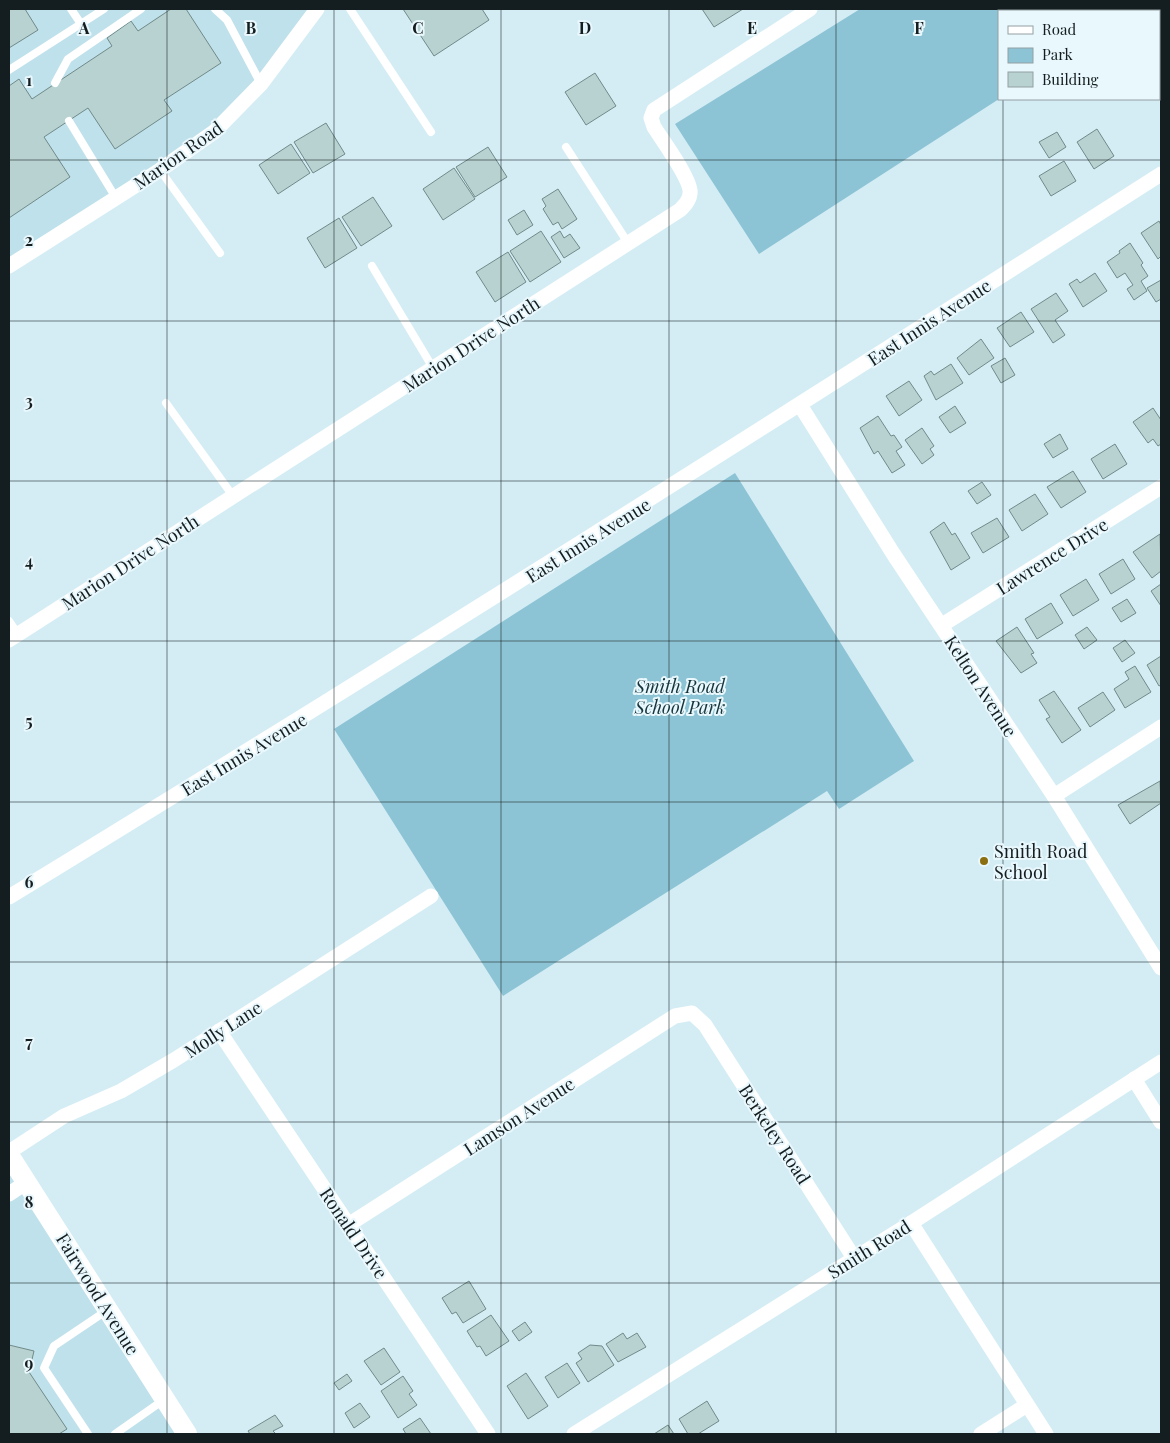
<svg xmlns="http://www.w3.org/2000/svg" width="1170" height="1443" font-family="'Playfair Display',serif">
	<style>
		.built { fill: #bfe1eb }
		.green { fill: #8dc4d5 }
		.building { fill: #b7d2d0; stroke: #718a89 }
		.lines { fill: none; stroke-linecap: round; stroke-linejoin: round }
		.lane { stroke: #fff; stroke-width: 8 }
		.street { stroke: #fff; stroke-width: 15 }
		.secondary { stroke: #fff; stroke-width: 20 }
		.grid { fill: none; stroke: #141d1f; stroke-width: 1; stroke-opacity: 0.55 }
		.poi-dot { fill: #8a6e0f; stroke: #e9f8fd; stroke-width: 2 }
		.labels { text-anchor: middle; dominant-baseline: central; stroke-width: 4; stroke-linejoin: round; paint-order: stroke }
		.street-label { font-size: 18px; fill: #141d1f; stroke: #e9f8fd }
		.park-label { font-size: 18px; font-style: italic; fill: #16343c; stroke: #e9f8fd }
		.poi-label { font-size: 18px; fill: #141d1f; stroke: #e9f8fd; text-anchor: start }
		.grid-label { font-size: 16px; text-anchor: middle; font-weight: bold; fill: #141d1f; stroke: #e9f8fd; stroke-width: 4; stroke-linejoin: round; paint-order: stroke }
	</style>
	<rect width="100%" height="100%" fill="#d4edf5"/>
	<g class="built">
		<polygon points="9,9 318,9 216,134 9,267"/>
		<polygon points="9,1149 190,1434 9,1434"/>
	</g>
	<g class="green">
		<polygon points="860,9 1138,9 1134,11 999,11 999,99 759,254 675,124"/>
		<polygon points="735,473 914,761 839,809 827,791 503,996 334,729"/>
	</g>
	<g class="building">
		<polygon points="9,9 25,9 38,30 9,48"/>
		<polygon points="171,9 186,9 221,63 164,100 172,111 115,149 88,108 44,137 70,177 9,218 9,86 19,79 32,99 112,46 107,38 131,21 138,31"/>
		<polygon points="403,9 482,9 489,20 434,56"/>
		<polygon points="702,9 743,9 714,27"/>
		<polygon points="595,73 616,106 586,125 565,92"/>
		<polygon points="326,123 345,154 313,173 294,142"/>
		<polygon points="1097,129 1114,156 1094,169 1077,142"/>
		<polygon points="1057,132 1066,147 1049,158 1039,142"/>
		<polygon points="291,144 310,173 278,194 259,165"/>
		<polygon points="488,147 507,177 475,197 456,167"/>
		<polygon points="1064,161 1076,181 1051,196 1039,176"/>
		<polygon points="454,168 475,199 443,220 423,189"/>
		<polygon points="558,189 577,219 562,229 558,222 553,225 543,209 546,206 542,199"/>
		<polygon points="373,197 392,226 361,246 342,217"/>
		<polygon points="524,210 533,225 517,235 508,220"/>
		<polygon points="339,218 357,248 325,268 307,238"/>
		<polygon points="1159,221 1161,225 1161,256 1158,259 1141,233"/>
		<polygon points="541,231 561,262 530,282 510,251"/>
		<polygon points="560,231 564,238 570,234 580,248 564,258 551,237"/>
		<polygon points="1130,243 1143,263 1141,265 1148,276 1141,281 1147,291 1134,300 1127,289 1133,285 1125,273 1117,278 1107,262 1120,253 1119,251"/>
		<polygon points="508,252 526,282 495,302 476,272"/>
		<polygon points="1095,273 1107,291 1083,307 1069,284 1077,279 1080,283"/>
		<polygon points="1161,280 1161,299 1156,302 1147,288"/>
		<polygon points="1056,293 1068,311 1055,320 1065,335 1053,343 1031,309"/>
		<polygon points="1021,312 1034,332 1010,347 997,328"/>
		<polygon points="981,339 994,358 969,375 957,358"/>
		<polygon points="1005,358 1015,375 1001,383 991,366"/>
		<polygon points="951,364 963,383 936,400 924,376 931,371 934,375"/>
		<polygon points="909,381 922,400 899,416 886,396"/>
		<polygon points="955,406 966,423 950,433 939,417"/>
		<polygon points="1153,408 1161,420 1161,444 1158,446 1153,439 1148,443 1133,422"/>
		<polygon points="878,416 891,436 894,435 902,447 896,451 905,465 892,473 878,451 874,454 860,428"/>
		<polygon points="922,428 934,446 930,449 934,455 922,464 905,440"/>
		<polygon points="1060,434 1068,449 1053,458 1044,444"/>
		<polygon points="1115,444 1127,464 1103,479 1091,459"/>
		<polygon points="1073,471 1086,492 1061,508 1047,487"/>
		<polygon points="982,482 991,495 977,504 968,491"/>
		<polygon points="1035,494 1048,514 1022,531 1009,510"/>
		<polygon points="997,518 1009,537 983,553 971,533"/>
		<polygon points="944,522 952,535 955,533 970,558 951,570 930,532"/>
		<polygon points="1160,534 1161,571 1152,578 1133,552"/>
		<polygon points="1123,559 1135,579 1111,594 1099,574"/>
		<polygon points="1086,579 1099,600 1073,616 1060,595"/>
		<polygon points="1161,584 1161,606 1151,591"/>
		<polygon points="1127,599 1136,613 1121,622 1112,608"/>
		<polygon points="1051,603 1063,623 1037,639 1025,619"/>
		<polygon points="1017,627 1034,653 1031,654 1037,663 1021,673 996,641"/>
		<polygon points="1087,627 1097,640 1084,649 1075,635"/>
		<polygon points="1125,640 1135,653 1122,662 1113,648"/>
		<polygon points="1161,656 1161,685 1159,686 1147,665"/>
		<polygon points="1135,666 1151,692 1125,708 1114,689 1129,679 1125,672"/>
		<polygon points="1054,691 1081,730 1062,743 1046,719 1050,717 1039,700"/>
		<polygon points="1103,692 1115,710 1090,727 1078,708"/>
		<polygon points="1160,781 1161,803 1130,824 1118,805"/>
		<polygon points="469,1281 486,1309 463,1323 456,1312 452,1314 442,1298"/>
		<polygon points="491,1315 509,1341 486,1356 480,1346 477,1347 467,1331"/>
		<polygon points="525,1322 532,1332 519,1341 512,1331"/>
		<polygon points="623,1333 627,1339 637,1333 646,1347 618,1362 606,1344"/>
		<polygon points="9,1345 34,1351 29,1372 67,1429 59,1434 9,1434"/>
		<polygon points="590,1345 602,1346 614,1365 588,1382 576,1363 582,1359 578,1353"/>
		<polygon points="384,1348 400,1372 381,1385 364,1361"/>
		<polygon points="567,1363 580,1383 558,1398 545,1377"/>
		<polygon points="526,1373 548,1406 528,1419 507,1386"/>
		<polygon points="347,1374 352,1381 339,1390 334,1383"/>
		<polygon points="403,1376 413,1391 409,1394 417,1405 398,1418 381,1391"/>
		<polygon points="707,1401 719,1421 698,1434 688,1434 679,1419"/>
		<polygon points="360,1403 370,1417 354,1428 345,1413"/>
		<polygon points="275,1415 283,1426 273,1431 276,1434 250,1434 248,1431"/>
		<polygon points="420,1418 431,1434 406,1434 403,1429"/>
		<polygon points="668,1425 674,1434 654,1434"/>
	</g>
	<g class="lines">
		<g class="lane">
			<polyline points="71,9 81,24"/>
			<polyline points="215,9 227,20 261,84"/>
			<polyline points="350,9 431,132"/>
			<polyline points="9,70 104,9"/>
			<polyline points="55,83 68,59 141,9"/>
			<polyline points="69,121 116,198"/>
			<polyline points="566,147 628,243"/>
			<polyline points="160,170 220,253"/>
			<polyline points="372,266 433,368"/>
			<polyline points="166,403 233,496"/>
			<polyline points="9,621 18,634"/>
			<polyline points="88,1434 44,1368 54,1346 106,1311"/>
			<polyline points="115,1434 165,1399"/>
		</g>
		<g class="street">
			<polyline points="9,266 160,170 214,132 261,84 317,9"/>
			<polyline points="800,405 894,555 1054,796 1161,968"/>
			<polyline points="942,625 1161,487"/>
			<path d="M9,640L680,210C685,205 691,199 690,190C688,175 663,141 654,127L651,118L654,110L810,9"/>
			<polyline points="1054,796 1161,727"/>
			<path d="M9,897C396,661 779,418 1161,174"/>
			<polyline points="219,1031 488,1434"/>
			<polyline points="1134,1079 1161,1122"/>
			<polyline points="9,1152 64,1116 121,1091 174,1060 431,896"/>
			<polyline points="9,1194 27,1182"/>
			<polyline points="911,1223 1046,1434"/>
			<polyline points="348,1225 675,1016 692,1013 705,1025 854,1258"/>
			<polyline points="574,1434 911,1223 1161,1062"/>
			<polyline points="981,1434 1027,1405"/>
		</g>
		<polyline class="secondary" points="9,1155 187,1434"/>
	</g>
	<path class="grid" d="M167,9V1434M334,9V1434M501,9V1434M669,9V1434M836,9V1434M1003,9V11M1003,99V1434M9,160H1161M9,321H1161M9,481H1161M9,641H1161M9,802H1161M9,962H1161M9,1122H1161M9,1283H1161"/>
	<circle class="poi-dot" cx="984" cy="861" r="5"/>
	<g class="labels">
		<g class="street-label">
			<text transform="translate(178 155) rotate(-35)">Marion Road</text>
			<text transform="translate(929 322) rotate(-33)">East Innis Avenue</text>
			<text transform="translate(471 344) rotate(-33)">Marion Drive North</text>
			<text transform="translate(588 540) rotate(-32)">East Innis Avenue</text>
			<text transform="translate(1052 556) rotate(-32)">Lawrence Drive</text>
			<text transform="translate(130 562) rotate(-33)">Marion Drive North</text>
			<text transform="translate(981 686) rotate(57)">Kelton Avenue</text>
			<text transform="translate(244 754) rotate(-31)">East Innis Avenue</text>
			<text transform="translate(223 1029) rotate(-33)">Molly Lane</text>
			<text transform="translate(519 1116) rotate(-33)">Lamson Avenue</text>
			<text transform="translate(775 1134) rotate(57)">Berkeley Road</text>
			<text transform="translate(354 1233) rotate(56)">Ronald Drive</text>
			<text transform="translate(869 1249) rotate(-32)">Smith Road</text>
			<text transform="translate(98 1294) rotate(58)">Fairwood Avenue</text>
		</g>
		<g class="park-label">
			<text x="680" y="686">Smith Road<tspan x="680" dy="21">School Park</tspan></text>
		</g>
		<g class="poi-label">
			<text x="994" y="851">Smith Road<tspan x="994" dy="21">School</tspan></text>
		</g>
	</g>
	<g class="grid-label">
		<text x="84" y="34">A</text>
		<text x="251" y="34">B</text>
		<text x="418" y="34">C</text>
		<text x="585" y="34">D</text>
		<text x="752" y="34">E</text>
		<text x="919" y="34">F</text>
		<text x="29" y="86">1</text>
		<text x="29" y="246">2</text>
		<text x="29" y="407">3</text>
		<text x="29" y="567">4</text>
		<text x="29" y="727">5</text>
		<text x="29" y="888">6</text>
		<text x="29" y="1048">7</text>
		<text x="29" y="1208">8</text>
		<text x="29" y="1369">9</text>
	</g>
	<rect width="1170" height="1443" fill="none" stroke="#141d1f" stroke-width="20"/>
	<rect x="998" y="10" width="162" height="90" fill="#e9f8fd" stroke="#94a0a4"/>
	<rect x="1008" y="26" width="25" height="8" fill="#ffffff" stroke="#94a0a4"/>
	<text x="1042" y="35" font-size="15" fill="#141d1f">Road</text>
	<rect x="1008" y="48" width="25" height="15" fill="#8dc4d5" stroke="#94a0a4"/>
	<text x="1042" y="60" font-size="15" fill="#141d1f">Park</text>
	<rect x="1008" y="72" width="25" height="15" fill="#b7d2d0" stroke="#94a0a4"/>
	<text x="1042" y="85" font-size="15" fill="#141d1f">Building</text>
</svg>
